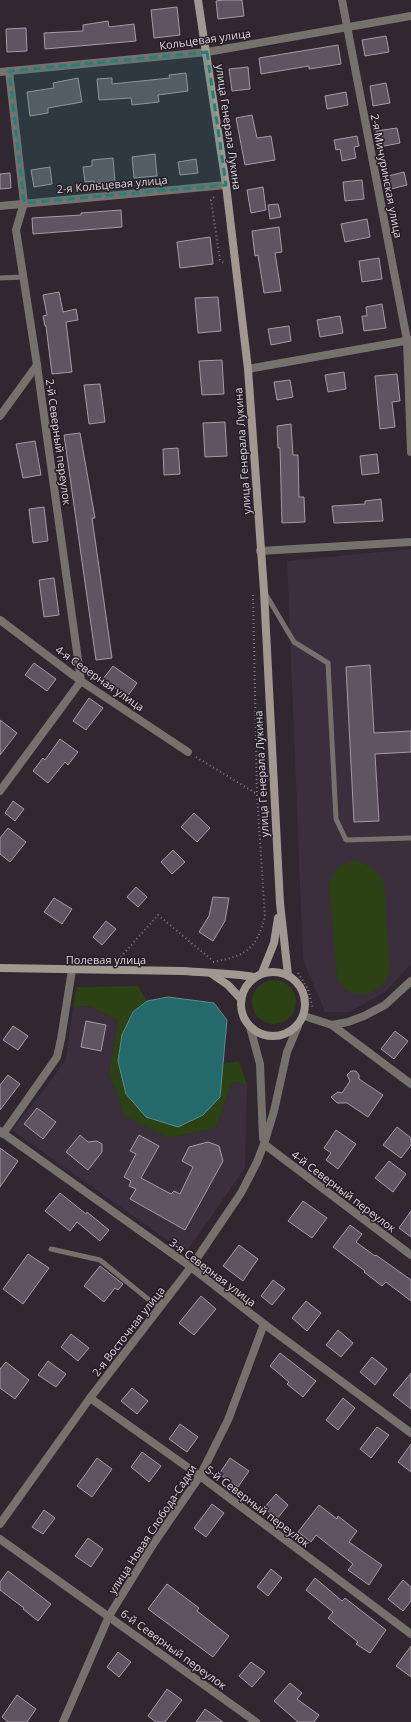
<svg xmlns="http://www.w3.org/2000/svg" width="411" height="1722" font-family="'Open Sans',sans-serif">
	<style>
		.built { fill: #3b2e3d }
		.green { fill: #2c4214 }
		.water { fill: #256a6b; stroke: #5c8b8e }
		.building { fill: #5f5560; stroke: #a59aa6 }
		.lines { fill: none; stroke-linecap: round; stroke-linejoin: round }
		.path { stroke: #827a82; stroke-width: 2; stroke-dasharray: 1 3; stroke-linecap: butt }
		.service { stroke: #76716c; stroke-width: 5 }
		.minor { stroke: #76716c; stroke-width: 8 }
		.tertiary { stroke: #76716c; stroke-width: 8 }
		.secondary { stroke: #a19991; stroke-width: 8 }
		.marked { fill: #248079; fill-opacity: 0.2; stroke: #248079; stroke-width: 3; stroke-dasharray: 8 5; stroke-linejoin: round }
		.labels { text-anchor: middle; dominant-baseline: central; stroke-width: 3; stroke-linejoin: round; paint-order: stroke }
		.street-label { font-size: 11px; fill: #ded8de; stroke: #261d27 }
	</style>
	<rect width="100%" height="100%" fill="#302730"/>
	<g class="built">
		<polygon points="411,549 411,964 386,991 350,1012 325,1012 303,960 287,561"/>
		<polygon points="88,1006 118,1020 109,1073 125,1115 168,1138 216,1128 232,1082 247,1085 245,1168 187,1251 167,1240 12,1130 51,1081 66,1059 73,1007"/>
	</g>
	<g class="green">
		<polygon points="356,860 373,868 384,882 390,971 382,986 367,994 356,994 345,989 337,979 329,883 338,866"/>
		<circle cx="274" cy="1002" r="22"/>
		<path d="M138,986L147,1001C123,1020 122,1033 118,1061L220,1097L223,1064L239,1061L247,1085L232,1082L216,1128L168,1138L125,1116L109,1073L118,1020L88,1006L73,1007L77,987Z"/>
	</g>
	<polygon class="water" points="168,997 214,1003 227,1020 220,1097 203,1115 178,1127 146,1117 126,1094 118,1061 122,1035 133,1012 147,1001"/>
	<g class="building">
		<polygon points="223,0 242,0 244,16 218,19 216,1"/>
		<polygon points="177,7 180,35 154,38 151,10"/>
		<polygon points="108,21 109,27 134,24 136,41 45,49 44,33 83,31 83,25"/>
		<polygon points="26,28 27,51 7,52 6,29"/>
		<polygon points="386,36 389,52 365,56 362,40"/>
		<polygon points="338,45 341,64 309,69 309,66 261,74 259,58"/>
		<polygon points="248,67 250,89 232,91 229,69"/>
		<polygon points="186,73 188,91 158,95 159,102 132,105 131,98 99,100 97,79 112,78 112,84 170,78 169,75"/>
		<polygon points="78,78 82,102 48,108 48,113 30,116 27,92 54,88 53,83"/>
		<polygon points="386,83 390,103 373,106 370,86"/>
		<polygon points="346,92 348,105 327,109 325,96"/>
		<polygon points="252,115 257,138 271,136 275,160 245,165 236,118"/>
		<polygon points="397,128 400,143 379,147 376,131"/>
		<polygon points="357,136 359,146 354,147 356,158 342,161 340,149 336,150 334,140"/>
		<polygon points="155,154 157,176 134,178 132,157"/>
		<polygon points="113,158 115,182 94,184 94,181 85,182 83,167 92,166 92,160"/>
		<polygon points="196,159 198,173 180,175 178,162"/>
		<polygon points="50,167 52,184 34,187 31,170"/>
		<polygon points="404,172 407,185 387,190 384,177"/>
		<polygon points="10,173 11,188 0,189 0,174"/>
		<polygon points="362,180 364,199 345,201 343,182"/>
		<polygon points="263,187 266,210 251,213 247,190"/>
		<polygon points="278,204 281,217 270,219 268,205"/>
		<polygon points="121,210 122,227 33,234 32,218 81,215 81,213"/>
		<polygon points="367,219 370,237 345,242 341,224"/>
		<polygon points="279,227 282,252 275,253 281,291 264,293 258,255 255,256 252,231"/>
		<polygon points="210,237 213,264 180,268 177,242"/>
		<polygon points="379,258 382,279 362,282 359,261"/>
		<polygon points="59,292 63,312 76,309 78,320 66,322 72,372 52,374 46,326 45,326 43,316 47,315 43,295"/>
		<polygon points="218,297 221,331 198,333 195,298"/>
		<polygon points="382,304 386,328 364,331 362,316 367,316 366,307"/>
		<polygon points="340,316 343,333 320,337 317,320"/>
		<polygon points="289,326 291,341 271,345 268,329"/>
		<polygon points="222,360 224,394 202,395 199,361"/>
		<polygon points="344,372 346,389 328,392 325,375"/>
		<polygon points="397,374 400,401 392,402 395,427 380,429 375,376"/>
		<polygon points="290,380 293,397 277,400 274,382"/>
		<polygon points="100,384 105,422 89,424 84,385"/>
		<polygon points="225,422 227,456 205,457 203,423"/>
		<polygon points="291,424 293,455 298,455 299,497 304,497 305,522 282,523 280,448 278,448 277,426"/>
		<polygon points="80,433 95,518 92,518 112,658 96,660 64,435"/>
		<polygon points="35,441 41,475 23,478 16,444"/>
		<polygon points="178,448 180,474 164,475 163,449"/>
		<polygon points="377,454 379,473 362,475 360,456"/>
		<polygon points="381,499 383,521 334,523 332,506 365,504 365,501"/>
		<polygon points="44,507 48,541 33,543 29,509"/>
		<polygon points="54,578 59,615 44,617 39,580"/>
		<polygon points="34,663 56,679 47,691 25,675"/>
		<polygon points="370,665 374,733 411,731 411,752 375,754 379,821 354,822 346,667"/>
		<polygon points="113,666 137,683 127,697 103,679"/>
		<polygon points="89,698 103,708 86,730 73,721"/>
		<polygon points="0,720 17,733 0,755"/>
		<polygon points="60,739 78,752 68,765 65,762 48,783 33,771 43,758 45,760"/>
		<polygon points="13,801 24,809 15,821 5,813"/>
		<polygon points="194,813 210,828 197,842 181,827"/>
		<polygon points="8,828 26,842 10,862 0,854 0,838"/>
		<polygon points="173,850 185,862 172,874 161,862"/>
		<polygon points="136,887 147,897 138,907 127,897"/>
		<polygon points="213,897 229,898 225,921 213,941 199,932 209,916"/>
		<polygon points="54,898 72,909 62,924 44,912"/>
		<polygon points="106,921 116,929 102,945 93,937"/>
		<polygon points="86,1021 106,1025 101,1051 81,1047"/>
		<polygon points="13,1026 28,1036 18,1050 3,1040"/>
		<polygon points="395,1031 408,1041 394,1059 381,1049"/>
		<polygon points="351,1071 356,1071 359,1075 359,1079 383,1095 368,1117 347,1103 337,1103 331,1097 338,1092 342,1093 350,1081 347,1075"/>
		<polygon points="8,1075 20,1084 0,1110 0,1085"/>
		<polygon points="37,1108 56,1122 43,1139 24,1124"/>
		<polygon points="397,1127 411,1138 411,1145 401,1158 383,1145"/>
		<polygon points="336,1130 356,1144 338,1169 326,1160 331,1153 324,1148"/>
		<polygon points="80,1135 88,1142 97,1141 102,1144 102,1152 88,1170 66,1152"/>
		<polygon points="139,1135 159,1146 141,1178 171,1194 174,1191 180,1194 193,1167 182,1161 189,1147 208,1142 219,1146 223,1161 185,1230 130,1199 136,1189 129,1186 131,1181 124,1177 136,1154 130,1151"/>
		<polygon points="0,1148 18,1161 0,1187"/>
		<polygon points="389,1161 406,1174 393,1192 375,1178"/>
		<polygon points="60,1193 86,1214 87,1212 109,1230 100,1241 77,1222 70,1231 45,1211"/>
		<polygon points="303,1201 327,1218 312,1238 288,1221"/>
		<polygon points="411,1211 411,1237 399,1228"/>
		<polygon points="350,1225 362,1234 356,1242 375,1256 376,1255 411,1280 411,1301 386,1282 382,1286 364,1272 365,1271 333,1247"/>
		<polygon points="239,1245 258,1259 243,1281 223,1266"/>
		<polygon points="28,1254 49,1268 23,1304 3,1289"/>
		<polygon points="100,1266 123,1284 118,1290 115,1288 104,1302 84,1286"/>
		<polygon points="273,1280 285,1289 272,1305 261,1296"/>
		<polygon points="201,1296 216,1309 194,1335 179,1323"/>
		<polygon points="306,1301 321,1313 307,1331 292,1318"/>
		<polygon points="338,1330 353,1343 341,1357 326,1345"/>
		<polygon points="71,1334 89,1348 78,1361 61,1347"/>
		<polygon points="280,1353 316,1381 303,1397 287,1384 289,1382 270,1366"/>
		<polygon points="372,1357 387,1369 375,1385 360,1372"/>
		<polygon points="48,1361 66,1374 56,1387 38,1375"/>
		<polygon points="6,1362 29,1380 15,1399 0,1388 0,1369"/>
		<polygon points="411,1373 411,1409 393,1395"/>
		<polygon points="132,1388 148,1401 137,1414 121,1401"/>
		<polygon points="343,1398 355,1408 338,1430 326,1420"/>
		<polygon points="180,1424 198,1437 187,1452 169,1439"/>
		<polygon points="377,1427 389,1435 371,1458 360,1449"/>
		<polygon points="411,1444 411,1472 398,1462"/>
		<polygon points="142,1452 161,1466 149,1482 131,1467"/>
		<polygon points="97,1458 112,1469 92,1497 77,1486"/>
		<polygon points="230,1458 249,1471 238,1487 219,1474"/>
		<polygon points="276,1494 288,1505 277,1519 264,1508"/>
		<polygon points="212,1504 224,1513 206,1537 194,1528"/>
		<polygon points="319,1505 337,1519 338,1516 357,1531 349,1542 382,1565 369,1585 348,1570 353,1564 316,1535 311,1542 298,1532"/>
		<polygon points="44,1510 55,1518 43,1534 32,1527"/>
		<polygon points="88,1538 103,1549 91,1567 75,1556"/>
		<polygon points="271,1569 282,1578 268,1596 257,1587"/>
		<polygon points="8,1571 51,1604 38,1621 23,1609 24,1608 0,1590 0,1582"/>
		<polygon points="315,1578 342,1601 345,1598 386,1630 370,1653 356,1644 358,1642 328,1618 333,1612 306,1590"/>
		<polygon points="403,1580 411,1587 411,1601 403,1611 388,1599"/>
		<polygon points="167,1584 199,1608 197,1611 229,1636 213,1657 148,1609"/>
		<polygon points="411,1646 411,1677 396,1666"/>
		<polygon points="118,1652 131,1662 119,1677 107,1667"/>
		<polygon points="251,1662 265,1672 252,1687 239,1676"/>
		<polygon points="290,1683 302,1693 297,1699 319,1715 314,1722 298,1722 274,1701"/>
		<polygon points="167,1689 182,1700 165,1722 156,1722 148,1716"/>
		<polygon points="17,1695 36,1709 27,1722 8,1722 2,1717"/>
		<polygon points="205,1709 223,1722 196,1722"/>
	</g>
	<g class="lines">
		<g class="path">
			<polyline points="214,197 211,200 220,260 225,264"/>
			<polyline points="196,757 257,794"/>
			<polyline points="118,960 158,915 213,961"/>
			<path d="M213,962C245,956 256,950 265,917L257,794L253,593"/>
			<polyline points="298,973 308,989 313,1009"/>
		</g>
		<g class="service">
			<polyline points="0,278 24,277"/>
			<polyline points="265,593 294,642 328,663 336,819 346,840 411,838"/>
			<polyline points="51,1249 100,1260 159,1308"/>
		</g>
		<g class="minor">
			<polyline points="342,0 407,340 411,452"/>
			<polyline points="0,72 207,52 411,16"/>
			<polyline points="0,206 226,185"/>
			<polyline points="248,369 411,340"/>
			<polyline points="0,416 37,365"/>
			<polyline points="260,551 411,542"/>
			<polyline points="0,620 81,681 188,752"/>
			<polyline points="0,791 81,681 37,365 16,230 24,203 9,71"/>
			<polyline points="332,1025 411,1084"/>
			<polyline points="0,1131 191,1267 264,1324 411,1433"/>
			<polyline points="3,1134 57,1057 61,1039 72,970"/>
			<polyline points="264,1144 411,1255"/>
			<polyline points="90,1398 200,1476 411,1634"/>
			<polyline points="0,1539 256,1722"/>
			<polyline points="63,1722 109,1616 154,1543 200,1476 228,1420 264,1324"/>
		</g>
		<g class="tertiary">
			<polyline points="304,1016 332,1025 348,1022 364,1016 385,1005 411,981"/>
			<polyline points="250,1027 260,1064 263,1138"/>
			<polyline points="0,1524 90,1398 191,1267 241,1193 257,1162 264,1144 274,1111 287,1052 298,1026"/>
		</g>
		<g class="secondary">
			<polyline points="198,0 226,185 248,369 264,591 280,903 288,975"/>
			<path d="M0,968L183,971C207,973 230,973 254,977"/>
			<circle cx="273" cy="1004" r="32"/>
			<polyline points="262,973 274,943 278,918"/>
			<polyline points="212,974 228,985 241,999"/>
		</g>
	</g>
	<path class="marked" d="M207,52L226,185L24,203L9,71Z"/>
	<g class="labels">
		<g class="street-label">
			<text transform="translate(205 39) rotate(-8)">Кольцевая улица</text>
			<text transform="translate(229 127) rotate(82)">улица Генерала Лукина</text>
			<text transform="translate(387 176) rotate(79)">2-я Мичуринская улица</text>
			<text transform="translate(112 184) rotate(-5)">2-я Кольцевая улица</text>
			<text transform="translate(59 442) rotate(82)">2-й Северный переулок</text>
			<text transform="translate(242 451) rotate(-94)">улица Генерала Лукина</text>
			<text transform="translate(100 678) rotate(35)">4-я Северная улица</text>
			<text transform="translate(261 774) rotate(-93)">улица Генерала Лукина</text>
			<text x="106" y="959">Полевая улица</text>
			<text transform="translate(344 1191) rotate(37)">4-й Северный переулок</text>
			<text transform="translate(213 1272) rotate(37)">3-я Северная улица</text>
			<text transform="translate(128 1331) rotate(-52)">2-я Восточная улица</text>
			<text transform="translate(258 1506) rotate(37)">5-й Северный переулок</text>
			<text transform="translate(152 1529) rotate(-57)">улица Новая Слобода-Садки</text>
			<text transform="translate(174 1649) rotate(36)">6-й Северный переулок</text>
		</g>
	</g>
</svg>
